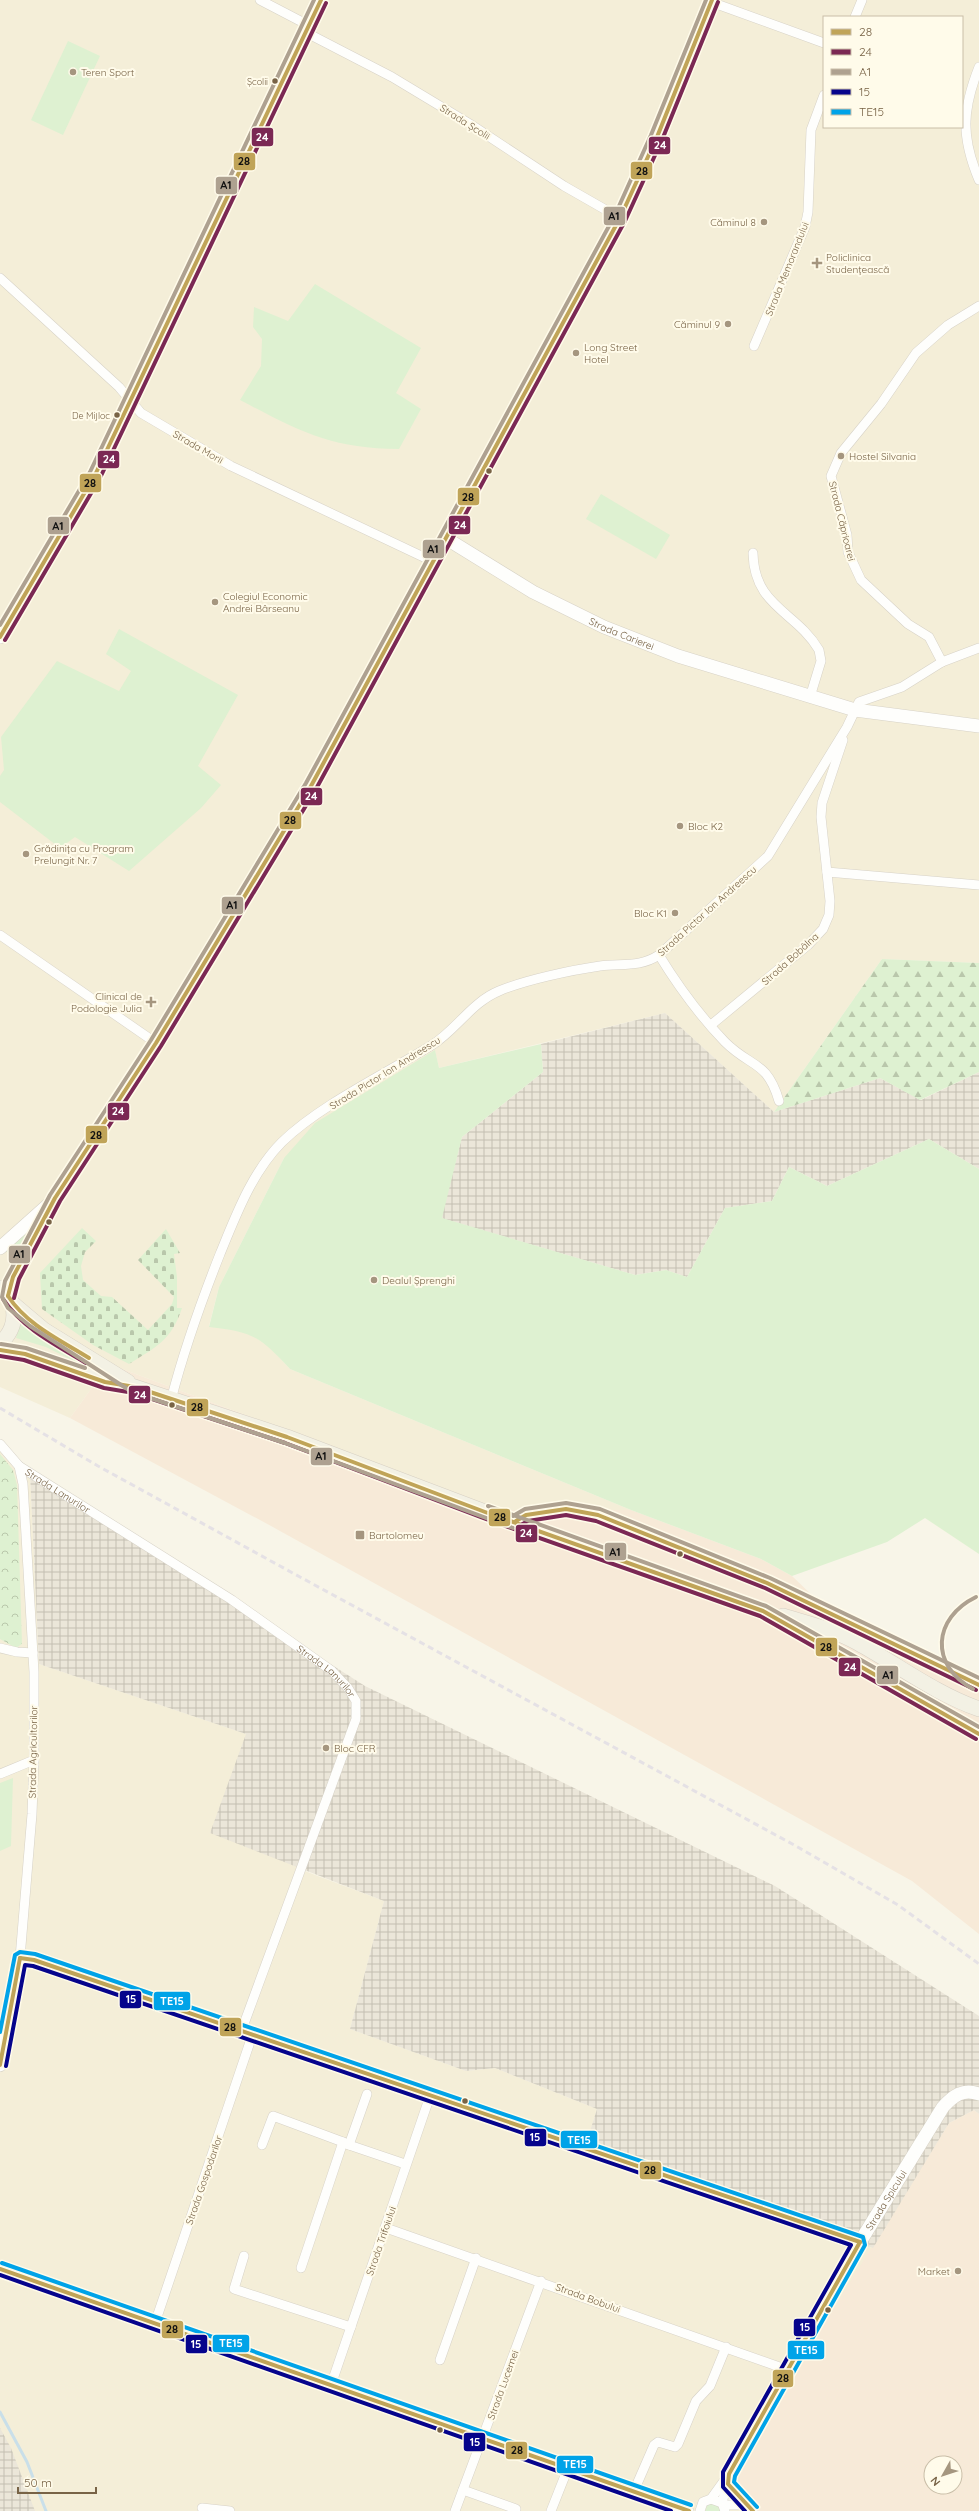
<svg xmlns="http://www.w3.org/2000/svg" width="979" height="2511" font-family="Quicksand,sans-serif">
	<style>
		.residential { fill: #f4eed8; fill-rule: evenodd }
		.commercial { fill: #f7ead8; fill-rule: evenodd }
		.industrial { fill: url(#industrial-grid) }
		.grass { fill: #def1d1 }
		.forest { fill: url(#forest-firs) }
		.cemetery { fill: url(#cemetery-stones) }
		.park { fill: url(#park-crowns) }
		.lines { fill: none; stroke-linecap: round; stroke-linejoin: round }
		.stream { stroke: #c9dfe9; stroke-width: 3 }
		.street-casing { stroke: #d7d2c7; stroke-width: 10 }
		.secondary-casing { stroke: #d7d2c6; stroke-width: 14 }
		.primary-casing { stroke: #d7d0c4; stroke-width: 16 }
		.street { stroke: #fefefc; stroke-width: 9 }
		.secondary { stroke: #fefefc; stroke-width: 13 }
		.primary { stroke: #f3f1e4; stroke-width: 15 }
		.rail { stroke: #e5e1e5; stroke-width: 3; stroke-dasharray: 6 4; stroke-linecap: butt }
		.bus-1-casing { stroke: #fffbea; stroke-width: 7 }
		.bus-2-casing { stroke: #fffbea; stroke-width: 7 }
		.bus-3-casing { stroke: #fffbea; stroke-width: 7 }
		.bus-4-casing { stroke: #fffbea; stroke-width: 7 }
		.bus-5-casing { stroke: #fffbea; stroke-width: 7 }
		.bus-1 { stroke: #c0a458; stroke-width: 4 }
		.bus-2 { stroke: #7b2854; stroke-width: 4 }
		.bus-3 { stroke: #aea190; stroke-width: 4 }
		.bus-4 { stroke: #06048c; stroke-width: 4 }
		.bus-5 { stroke: #00a3e8; stroke-width: 4 }
		.poi-dot { fill: #a5967f; stroke: #fffbea; stroke-width: 1.5 }
		.bus-dot { fill: #786346; stroke: #fffbea; stroke-width: 1.5 }
		.labels { text-anchor: middle; dominant-baseline: central; stroke-width: 4; stroke-linejoin: round; paint-order: stroke }
		.bus-label { font-size: 9px; fill: #786346; stroke: #fffbea; text-anchor: end }
		.poi-label { font-size: 10px; fill: #786346; stroke: #fffbea; text-anchor: start }
		.street-label { font-size: 10px; fill: #786346; stroke: #fffbea }
		.line-badge { stroke: #fffbea; stroke-width: 1.5 }
		.badge-label { font-size: 11px; text-anchor: middle; font-weight: bold; fill: #fff }
		.pale-badge-label { font-size: 11px; text-anchor: middle; font-weight: bold; fill: #111 }
	</style>
	<defs>
		<pattern id="industrial-grid" width="8" height="8" patternUnits="userSpaceOnUse"><rect width="8" height="8" fill="#ebe6d9"/><path d="M0 4h8M4 0v8" fill="none" stroke="#c3beb2"/></pattern>
		<pattern id="forest-firs" width="22" height="20" patternUnits="userSpaceOnUse"><rect width="22" height="20" fill="#def1d1"/><path d="M5 1l3.5 6h-7zM16 11l3.5 6h-7z" fill="#b9c7ab"/></pattern>
		<pattern id="cemetery-stones" width="16" height="16" patternUnits="userSpaceOnUse"><rect width="16" height="16" fill="#def1d1"/><path d="M2 7V4a2 2 0 0 1 4 0v3zM10 15v-3a2 2 0 0 1 4 0v3z" fill="#b9c7ab"/></pattern>
		<pattern id="park-crowns" width="20" height="18" patternUnits="userSpaceOnUse"><rect width="20" height="18" fill="#def1d1"/><path d="M2 6a3 3 0 1 1 6 0M12 15a3 3 0 1 1 6 0" fill="none" stroke="#b9c7ab"/></pattern>
	</defs>
	<rect width="100%" height="100%" fill="#f8f5e8"/>
	<g class="residential">
		<path d="M0,0H979V963L882,959L774,1112L665,1013L439,1068L435,1051L284,1158L219,1287L209,1326L242,1330L267,1344L290,1369L631,1510H500L109,1364L70,1418L0,1387ZM824,17H962V127H824Z"/>
		<polygon points="0,1448 30,1473 39,1664 246,1734 302,1870 384,1901 350,2029 466,2071 495,2068 597,2109 585,2148 873,2248 783,2390 722,2498 743,2511 0,2511"/>
	</g>
	<g class="commercial">
		<polygon points="109,1364 500,1510 631,1510 761,1559 792,1576 815,1598 979,1686 979,1934 912,1881 271,1526 70,1418"/>
		<path d="M974,2110L979,2114V2511H753L727,2489L783,2390L949,2123ZM931,2463H955V2487H931Z"/>
	</g>
	<g class="industrial">
		<polygon points="665,1013 774,1112 880,1078 921,1100 979,1072 979,1169 929,1139 827,1186 789,1167 772,1201 725,1208 687,1277 666,1270 635,1275 441,1218 462,1137 543,1072 541,1044"/>
		<polygon points="30,1473 365,1686 775,1886 979,2016 979,2114 974,2110 949,2123 873,2248 585,2147 597,2109 495,2068 466,2071 350,2029 384,1901 210,1833 246,1734 39,1664"/>
		<polygon points="0,2428 11,2448 35,2511 0,2511"/>
	</g>
	<g class="grass">
		<polygon points="68,41 100,56 63,135 31,120"/>
		<path d="M315,284L421,348L396,393L421,409L399,449C331,449 299,431 240,400L261,366L262,339L253,327L254,307L288,321Z"/>
		<polygon points="601,494 670,535 656,559 586,519"/>
		<polygon points="119,629 238,695 198,766 221,785 201,808 129,871 75,837 60,848 0,802 0,776 4,770 1,737 57,661 119,691 131,671 106,654"/>
		<path d="M541,1044L543,1072L462,1137L442,1218L635,1275L666,1270L687,1277L725,1208L772,1201L789,1167L827,1186L929,1139L979,1169V1554L925,1518L887,1542L792,1576L761,1559L631,1510L290,1369C260,1337 254,1332 209,1327L219,1287L284,1158L315,1123L435,1050L439,1068Z"/>
		<polygon points="30,1227 32,1231 12,1257 6,1251"/>
		<polygon points="21,1320 81,1362 80,1364 46,1347 16,1338"/>
		<polygon points="13,1778 11,1846 0,1851 0,1783"/>
		<polygon points="712,2503 718,2506 720,2511 705,2511 707,2505"/>
	</g>
	<polygon class="forest" points="882,959 979,963 979,1072 920,1100 880,1078 774,1112"/>
	<path class="cemetery" d="M82,1228L96,1241L85,1252L81,1266L83,1280L101,1296L112,1297L148,1330L172,1304L174,1297L138,1260L166,1229L180,1253L174,1254L177,1277V1308H182C171,1341 156,1347 129,1364L93,1345L42,1309L40,1273Z"/>
	<polygon class="park" points="0,1454 13,1470 17,1485 22,1644 16,1648 0,1639"/>
	<g class="lines">
		<polyline class="stream" points="0,2412 27,2462 46,2511"/>
		<defs>
			<g id="street">
				<polyline points="260,0 308,25"/>
				<polyline points="711,2 824,43"/>
				<polyline points="855,17 862,0"/>
				<polyline points="305,32 392,77 470,124 564,186 620,218"/>
				<path d="M979,67C962,110 961,137 979,180"/>
				<polyline points="0,278 119,387 141,413 231,466 434,562"/>
				<polyline points="754,346 805,227 808,212 811,130 824,95"/>
				<path d="M753,553C754,607 796,611 819,650L821,661L810,697"/>
				<polyline points="942,662 929,637 908,624 861,580 848,552 847,535 831,476 841,453 881,404 916,353 948,325 979,306"/>
				<polyline points="827,872 979,885"/>
				<polyline points="0,935 156,1043"/>
				<path d="M659,955C678,986 700,1016 725,1042C751,1068 767,1060 779,1101"/>
				<polyline points="711,1025 808,945 823,929 829,915 830,901 821,817 822,803 843,740"/>
				<path d="M171,1400C184,1350 201,1302 220,1254C236,1215 252,1172 282,1142C320,1105 387,1073 432,1045C456,1030 472,1002 499,991C525,980 572,970 600,966C621,963 639,968 659,955L768,856L847,727L859,702L902,687L942,662L979,648"/>
				<polyline points="0,1444 19,1466 23,1484 34,1672 34,1760 32,1814 20,1958"/>
				<path id="s1" d="M19,1466L232,1600L332,1671L348,1688L356,1701V1719L241,2032"/>
				<polyline points="0,1648 17,1652 33,1653"/>
				<polyline points="0,1774 34,1760"/>
				<polyline points="367,2094 349,2145 405,2164"/>
				<polyline points="262,2145 273,2116 343,2142"/>
				<polyline points="386,2228 788,2370"/>
				<polyline points="244,2256 234,2289 351,2327"/>
				<polyline points="301,2268 343,2142 349,2145"/>
				<polyline points="0,2269 689,2511"/>
				<polyline points="155,2323 252,2036"/>
				<polyline points="440,2360 476,2258"/>
				<polyline points="331,2385 430,2096"/>
				<polyline points="728,2484 753,2511"/>
				<polyline points="463,2490 516,2509"/>
				<polyline points="634,2491 654,2445 658,2442 675,2447 678,2444 696,2401 710,2386 726,2347"/>
				<polyline points="711,2499 729,2474 860,2242"/>
				<polyline points="722,2503 728,2480"/>
				<polyline points="723,2505 746,2505"/>
				<polyline points="202,2508 230,2511"/>
				<polyline points="455,2511 541,2281"/>
				<polyline points="551,2511 568,2468"/>
				<polyline points="700,2511 703,2502 711,2499 722,2503 725,2511"/>
			</g>
			<g id="secondary">
				<path id="s2" d="M447,539L533,592L604,627L678,656L855,710L979,726"/>
				<polyline points="0,637 95,475 321,0"/>
				<polyline points="0,1248 48,1205"/>
				<path d="M8,1296L13,1277L55,1198L156,1043L311,786L620,218C655,147 683,74 712,0"/>
				<path id="s3" d="M0,2065L20,1958L34,1960L860,2242L943,2107C953,2096 963,2088 979,2094"/>
			</g>
			<g id="primary">
				<path d="M0,1288C19,1301 18,1329 0,1343"/>
				<polyline points="12,1303 44,1330 128,1382"/>
				<polyline points="0,1350 25,1354 105,1382 135,1387 287,1437 485,1512 763,1611 979,1734"/>
				<path d="M783,1616C809,1624 835,1630 858,1643C898,1665 936,1694 979,1709"/>
			</g>
		</defs>
		<use href="#street" class="street-casing"/>
		<use href="#secondary" class="secondary-casing"/>
		<use href="#primary" class="primary-casing"/>
		<use href="#street" class="street"/>
		<use href="#secondary" class="secondary"/>
		<use href="#primary" class="primary"/>
		<polyline class="rail" points="0,1408 98,1466 300,1577 796,1846 898,1905 979,1964"/>
		<defs>
			<g id="bus-1">
				<polyline points="0,637 95,475 321,0"/>
				<polyline points="8,1296 13,1277 55,1198 156,1043 311,786 620,218 657,137 712,0"/>
				<path d="M8,1296C27,1325 60,1340 89,1358"/>
				<polyline points="0,1350 25,1354 105,1382 135,1387 287,1437 485,1512 763,1611 979,1734"/>
				<polyline points="516,1521 526,1515 566,1509 598,1515 767,1583 979,1685"/>
				<polyline points="20,1958 34,1960 860,2242"/>
				<polyline points="0,2065 20,1958"/>
				<polyline points="0,2269 689,2511"/>
				<polyline points="753,2511 728,2484 729,2474 860,2242"/>
			</g>
			<g id="bus-2">
				<polyline points="5,640 100,478 326,3"/>
				<polyline points="14,1298 19,1279 60,1201 161,1046 316,789 625,221 662,140 718,2"/>
				<path d="M3,1299C23,1329 56,1345 86,1363"/>
				<polyline points="0,1356 24,1360 104,1388 134,1393 285,1443 483,1518 760,1616 976,1739"/>
				<polyline points="519,1526 528,1521 566,1515 596,1521 765,1588 976,1690"/>
			</g>
			<g id="bus-3">
				<polyline points="0,625 90,472 314,0"/>
				<polyline points="1,1344 26,1348 85,1368"/>
				<polyline points="488,1506 766,1606 979,1727"/>
				<polyline points="513,1516 525,1509 566,1503 600,1509 770,1578 979,1678"/>
				<polyline points="513,1528 285,1443 132,1392 30,1326 8,1308 2,1297 5,1281 50,1195 151,1040 306,783 615,215 651,135 706,0"/>
				<path d="M973,1689C929,1665 933,1618 976,1597"/>
			</g>
			<g id="bus-4">
				<polyline points="6,2066 25,1965 33,1966 851,2245 723,2472 723,2487 745,2511"/>
				<polyline points="0,2275 671,2511"/>
			</g>
			<g id="bus-5">
				<polyline points="0,2032 15,1955 20,1952 35,1954 863,2237 865,2245 735,2476 734,2482 757,2507"/>
				<polyline points="2,2263 691,2505"/>
			</g>
		</defs>
		<use href="#bus-1" class="bus-1-casing"/>
		<use href="#bus-2" class="bus-2-casing"/>
		<use href="#bus-3" class="bus-3-casing"/>
		<use href="#bus-4" class="bus-4-casing"/>
		<use href="#bus-5" class="bus-5-casing"/>
		<use href="#bus-1" class="bus-1"/>
		<use href="#bus-2" class="bus-2"/>
		<use href="#bus-3" class="bus-3"/>
		<use href="#bus-4" class="bus-4"/>
		<use href="#bus-5" class="bus-5"/>
	</g>
	<g class="poi-dot">
		<circle cx="73" cy="72" r="4"/>
		<circle cx="764" cy="222" r="4"/>
		<path d="M815 257h4v4h4v4h-4v4h-4v-4h-4v-4h4z"/>
		<circle cx="728" cy="324" r="4"/>
		<circle cx="576" cy="353" r="4"/>
		<circle cx="841" cy="456" r="4"/>
		<circle cx="215" cy="602" r="4"/>
		<circle cx="680" cy="826" r="4"/>
		<circle cx="26" cy="854" r="4"/>
		<circle cx="675" cy="913" r="4"/>
		<path d="M149 996h4v4h4v4h-4v4h-4v-4h-4v-4h4z"/>
		<circle cx="374" cy="1280" r="4"/>
		<rect x="355" y="1530" width="10" height="10" rx="2"/>
		<circle cx="326" cy="1748" r="4"/>
		<circle cx="958" cy="2271" r="4"/>
	</g>
	<g class="bus-dot">
		<circle cx="275" cy="81" r="3.5"/>
		<circle cx="117" cy="415" r="3.5"/>
		<circle cx="489" cy="471" r="3.5"/>
		<circle cx="49" cy="1222" r="3.5"/>
		<circle cx="172" cy="1405" r="3.5"/>
		<circle cx="680" cy="1554" r="3.5"/>
		<circle cx="465" cy="2101" r="3.5"/>
		<circle cx="828" cy="2310" r="3.5"/>
		<circle cx="440" cy="2430" r="3.5"/>
	</g>
	<g class="labels">
		<g class="bus-label">
			<text x="268" y="81">Școlii</text>
			<text x="110" y="415">De Mijloc</text>
		</g>
		<g class="poi-label">
			<text x="81" y="72">Teren Sport</text>
			<text x="756" y="222" text-anchor="end">Căminul 8</text>
			<text x="826" y="257">Policlinica<tspan x="826" dy="12">Studențească</tspan></text>
			<text x="720" y="324" text-anchor="end">Căminul 9</text>
			<text x="584" y="347">Long Street<tspan x="584" dy="12">Hotel</tspan></text>
			<text x="849" y="456">Hostel Silvania</text>
			<text x="223" y="596">Colegiul Economic<tspan x="223" dy="12">Andrei Bârseanu</tspan></text>
			<text x="688" y="826">Bloc K2</text>
			<text x="34" y="848">Grădinița cu Program<tspan x="34" dy="12">Prelungit Nr. 7</tspan></text>
			<text x="667" y="913" text-anchor="end">Bloc K1</text>
			<text x="142" y="996" text-anchor="end">Clinical de<tspan x="142" dy="12">Podologie Julia</tspan></text>
			<text x="382" y="1280">Dealul Șprenghi</text>
			<text x="369" y="1535">Bartolomeu</text>
			<text x="334" y="1748">Bloc CFR</text>
			<text x="950" y="2271" text-anchor="end">Market</text>
		</g>
		<g class="street-label">
			<text transform="translate(465 122) rotate(32)">Strada Școlii</text>
			<text transform="translate(787 269) rotate(-68)">Strada Memorandului</text>
			<text transform="translate(198 447) rotate(30)">Strada Morii</text>
			<text transform="translate(842 521) rotate(76)">Strada Căprioarei</text>
			<text stroke="none"><textPath href="#s2" startOffset="199">Strada Carierei</textPath></text>
			<text transform="translate(707 911) rotate(-42)">Strada Pictor Ion Andreescu</text>
			<text transform="translate(790 959) rotate(-42)">Strada Bobâlna</text>
			<text transform="translate(385 1073) rotate(-32)">Strada Pictor Ion Andreescu</text>
			<text stroke="none"><textPath href="#s1" startOffset="46">Strada Lanurilor</textPath></text>
			<text stroke="none"><textPath href="#s1" startOffset="370">Strada Lanurilor</textPath></text>
			<text transform="translate(33 1752) rotate(-89)">Strada Agricultorilor</text>
			<text transform="translate(204 2180) rotate(-71)">Strada Gospodarilor</text>
			<text stroke="none"><textPath href="#s3" startOffset="1045">Strada Spicului</textPath></text>
			<text transform="translate(381 2241) rotate(-71)">Strada Trifoiului</text>
			<text transform="translate(588 2298) rotate(20)">Strada Bobului</text>
			<text transform="translate(503 2385) rotate(-70)">Strada Lucernei</text>
		</g>
	</g>
	<g class="line-badge">
		<rect x="251" y="127" width="23" height="20" rx="4" fill="#7b2854"/>
		<rect x="648" y="136" width="23" height="19" rx="4" fill="#7b2854"/>
		<rect x="233" y="152" width="23" height="19" rx="4" fill="#c0a458"/>
		<rect x="630" y="161" width="23" height="19" rx="4" fill="#c0a458"/>
		<rect x="215" y="176" width="23" height="19" rx="4" fill="#aea190"/>
		<rect x="603" y="206" width="23" height="20" rx="4" fill="#aea190"/>
		<rect x="97" y="450" width="23" height="19" rx="4" fill="#7b2854"/>
		<rect x="79" y="473" width="23" height="20" rx="4" fill="#c0a458"/>
		<rect x="457" y="487" width="23" height="19" rx="4" fill="#c0a458"/>
		<rect x="448" y="515" width="23" height="20" rx="4" fill="#7b2854"/>
		<rect x="47" y="516" width="23" height="19" rx="4" fill="#aea190"/>
		<rect x="422" y="539" width="23" height="20" rx="4" fill="#aea190"/>
		<rect x="300" y="787" width="23" height="19" rx="4" fill="#7b2854"/>
		<rect x="279" y="811" width="23" height="19" rx="4" fill="#c0a458"/>
		<rect x="221" y="896" width="23" height="19" rx="4" fill="#aea190"/>
		<rect x="107" y="1102" width="23" height="19" rx="4" fill="#7b2854"/>
		<rect x="85" y="1125" width="23" height="19" rx="4" fill="#c0a458"/>
		<rect x="8" y="1245" width="23" height="19" rx="4" fill="#aea190"/>
		<rect x="128" y="1385" width="23" height="19" rx="4" fill="#7b2854"/>
		<rect x="186" y="1398" width="23" height="19" rx="4" fill="#c0a458"/>
		<rect x="310" y="1447" width="23" height="19" rx="4" fill="#aea190"/>
		<rect x="488" y="1508" width="23" height="19" rx="4" fill="#c0a458"/>
		<rect x="515" y="1524" width="23" height="19" rx="4" fill="#7b2854"/>
		<rect x="604" y="1542" width="23" height="19" rx="4" fill="#aea190"/>
		<rect x="815" y="1637" width="23" height="20" rx="4" fill="#c0a458"/>
		<rect x="838" y="1657" width="23" height="20" rx="4" fill="#7b2854"/>
		<rect x="876" y="1665" width="23" height="20" rx="4" fill="#aea190"/>
		<rect x="119" y="1990" width="23" height="19" rx="4" fill="#06048c"/>
		<rect x="153" y="1991" width="38" height="20" rx="4" fill="#00a3e8"/>
		<rect x="219" y="2017" width="23" height="20" rx="4" fill="#c0a458"/>
		<rect x="524" y="2128" width="23" height="19" rx="4" fill="#06048c"/>
		<rect x="560" y="2130" width="38" height="19" rx="4" fill="#00a3e8"/>
		<rect x="639" y="2161" width="23" height="19" rx="4" fill="#c0a458"/>
		<rect x="793" y="2318" width="23" height="19" rx="4" fill="#06048c"/>
		<rect x="161" y="2320" width="23" height="19" rx="4" fill="#c0a458"/>
		<rect x="212" y="2334" width="38" height="19" rx="4" fill="#00a3e8"/>
		<rect x="185" y="2334" width="23" height="20" rx="4" fill="#06048c"/>
		<rect x="787" y="2340" width="38" height="20" rx="4" fill="#00a3e8"/>
		<rect x="772" y="2369" width="22" height="19" rx="4" fill="#c0a458"/>
		<rect x="463" y="2432" width="23" height="20" rx="4" fill="#06048c"/>
		<rect x="505" y="2441" width="23" height="19" rx="4" fill="#c0a458"/>
		<rect x="556" y="2455" width="38" height="19" rx="4" fill="#00a3e8"/>
	</g>
	<g class="badge-label">
		<text x="262" y="141">24</text>
		<text x="660" y="149">24</text>
		<text x="109" y="463">24</text>
		<text x="460" y="529">24</text>
		<text x="311" y="800">24</text>
		<text x="118" y="1115">24</text>
		<text x="140" y="1399">24</text>
		<text x="526" y="1537">24</text>
		<text x="850" y="1671">24</text>
		<text x="131" y="2003">15</text>
		<text x="172" y="2005">TE15</text>
		<text x="535" y="2141">15</text>
		<text x="579" y="2144">TE15</text>
		<text x="805" y="2331">15</text>
		<text x="231" y="2347">TE15</text>
		<text x="196" y="2348">15</text>
		<text x="806" y="2354">TE15</text>
		<text x="475" y="2446">15</text>
		<text x="575" y="2468">TE15</text>
	</g>
	<g class="pale-badge-label">
		<text x="244" y="165">28</text>
		<text x="642" y="175">28</text>
		<text x="226" y="189">A1</text>
		<text x="614" y="220">A1</text>
		<text x="90" y="487">28</text>
		<text x="468" y="501">28</text>
		<text x="58" y="530">A1</text>
		<text x="433" y="553">A1</text>
		<text x="290" y="824">28</text>
		<text x="232" y="909">A1</text>
		<text x="96" y="1139">28</text>
		<text x="19" y="1258">A1</text>
		<text x="197" y="1411">28</text>
		<text x="321" y="1460">A1</text>
		<text x="500" y="1521">28</text>
		<text x="615" y="1556">A1</text>
		<text x="826" y="1651">28</text>
		<text x="888" y="1679">A1</text>
		<text x="230" y="2031">28</text>
		<text x="650" y="2174">28</text>
		<text x="172" y="2333">28</text>
		<text x="783" y="2382">28</text>
		<text x="517" y="2454">28</text>
	</g>
	<rect x="823" y="16" width="140" height="112" fill="#fffbea" stroke="#c9bea8"/>
	<rect x="831" y="29" width="20" height="6" fill="#c0a458" stroke="#c9bea8"/>
	<text x="859" y="36" font-size="12" fill="#786346">28</text>
	<rect x="831" y="49" width="20" height="6" fill="#7b2854" stroke="#c9bea8"/>
	<text x="859" y="56" font-size="12" fill="#786346">24</text>
	<rect x="831" y="69" width="20" height="6" fill="#aea190" stroke="#c9bea8"/>
	<text x="859" y="76" font-size="12" fill="#786346">A1</text>
	<rect x="831" y="89" width="20" height="6" fill="#06048c" stroke="#c9bea8"/>
	<text x="859" y="96" font-size="12" fill="#786346">15</text>
	<rect x="831" y="109" width="20" height="6" fill="#00a3e8" stroke="#c9bea8"/>
	<text x="859" y="116" font-size="12" fill="#786346">TE15</text>
	<g transform="translate(943 2475) rotate(231)"><circle r="19" fill="#fffbea" stroke="#c9bea8"/>
	<path d="M0-3L7 15L0 10L-7 15Z" fill="#a5967f"/>
	<text y="-6" font-size="11" font-weight="bold" text-anchor="middle" fill="#786346">N</text>
	</g>
	<path d="M18 2487v6h78v-6" fill="none" stroke="#786346" stroke-width="2"/>
	<text x="24" y="2487" font-size="12" fill="#786346" stroke="#fffbea" stroke-width="3" paint-order="stroke">50 m</text>
</svg>
